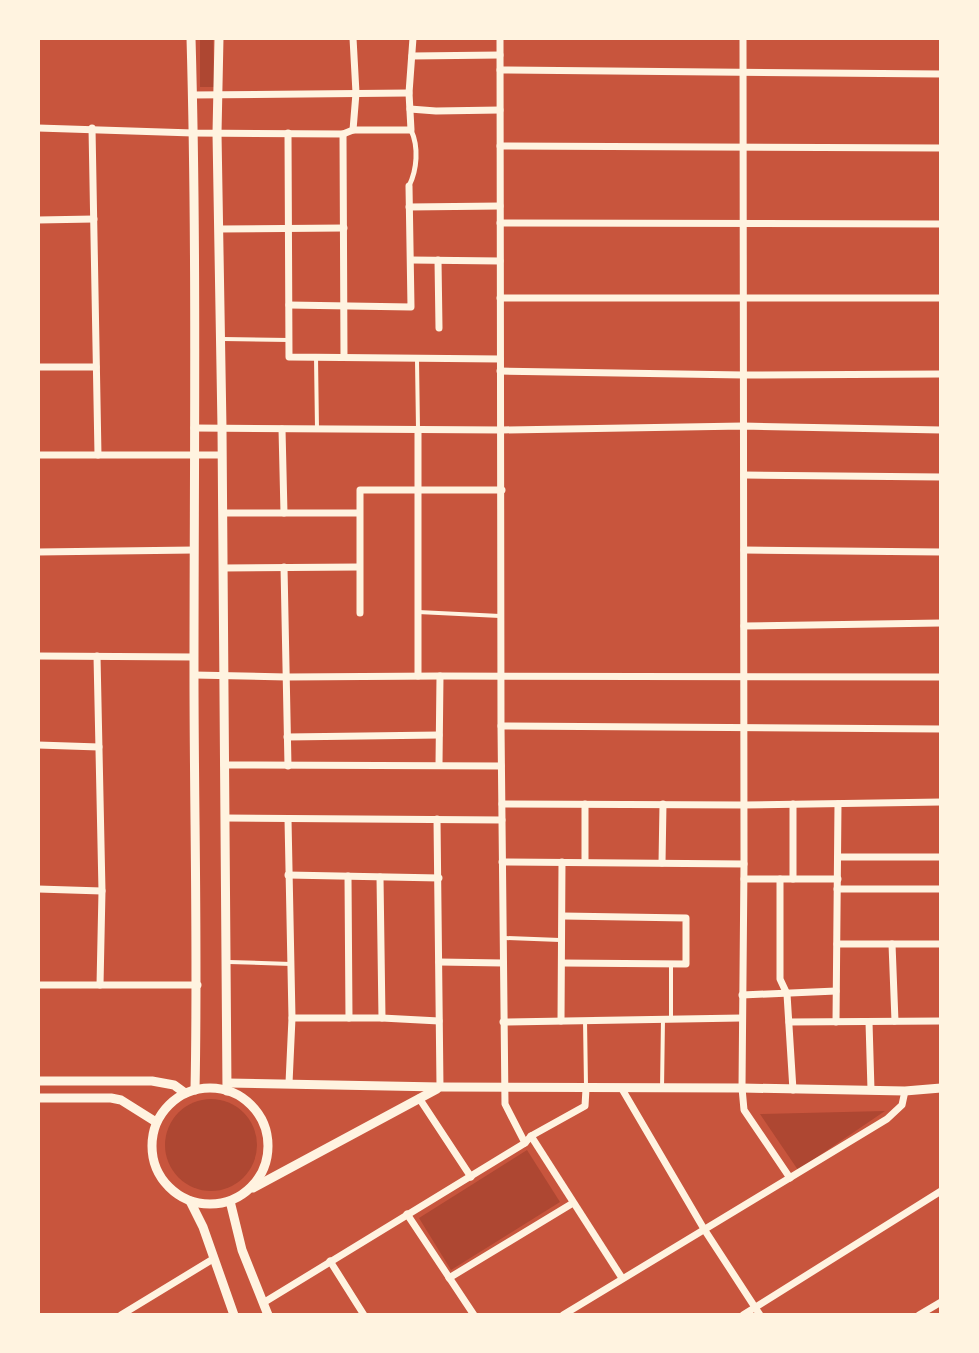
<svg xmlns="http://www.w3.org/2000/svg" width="979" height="1353" font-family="'Space Grotesk',sans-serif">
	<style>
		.green { fill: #ae4732 }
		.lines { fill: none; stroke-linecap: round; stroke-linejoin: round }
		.service { stroke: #fff3e0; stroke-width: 4 }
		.pedestrian { stroke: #fff3e0; stroke-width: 5 }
		.minor { stroke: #fff3e0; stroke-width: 7 }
		.tertiary { stroke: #fff3e0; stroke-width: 9 }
	</style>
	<rect width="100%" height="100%" fill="#c8553d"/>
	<g class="green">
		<polygon points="200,38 213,38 214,87 200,87"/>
		<circle cx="211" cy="1145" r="46"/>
		<polygon points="885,1111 798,1170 760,1114"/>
		<polygon points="527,1150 560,1202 451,1270 419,1218"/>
	</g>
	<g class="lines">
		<g class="service">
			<polyline points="223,339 289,340"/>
			<polyline points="316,357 317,429"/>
			<polyline points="417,360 418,429"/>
			<polyline points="418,612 500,616"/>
			<polyline points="505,938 560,940"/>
			<polyline points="229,962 291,964"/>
			<polyline points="671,1018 671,964"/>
			<polyline points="585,1020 586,1086"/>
			<polyline points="662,1089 663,1019"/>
		</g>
		<path class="pedestrian" d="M409,186C417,170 419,147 411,130"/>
		<g class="minor">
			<polyline points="500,38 501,726 505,1104 525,1143"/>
			<polyline points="743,38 744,864 742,1088 744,1110 790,1178"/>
			<polyline points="412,56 500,55"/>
			<polyline points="500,70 941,74"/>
			<polyline points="192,95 409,93"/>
			<polyline points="410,109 436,111 500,110"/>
			<polyline points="38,128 193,133 343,134 353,130 411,130 409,93 413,38"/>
			<polyline points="92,128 98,455"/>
			<polyline points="353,130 356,93 353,38"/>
			<polyline points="288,133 289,357 500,359"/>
			<polyline points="343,134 344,357"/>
			<polyline points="500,146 941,148"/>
			<polyline points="409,207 500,206"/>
			<polyline points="38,220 94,219"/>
			<polyline points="500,223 941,224"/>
			<polyline points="220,229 344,228"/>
			<polyline points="411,260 500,261"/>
			<polyline points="438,260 439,328"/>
			<polyline points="500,298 941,298"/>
			<polyline points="289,305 411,307 409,186"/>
			<polyline points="38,367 96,367"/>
			<polyline points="500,371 743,375 941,374"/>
			<polyline points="194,428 502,430 743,426 941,430"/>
			<polyline points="282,429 284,513"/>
			<polyline points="418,429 418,676"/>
			<polyline points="38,455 222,455"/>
			<polyline points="744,475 941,477"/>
			<polyline points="223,513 359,513"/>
			<polyline points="744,550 941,552"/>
			<polyline points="38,552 194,550"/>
			<polyline points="284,567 288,766"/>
			<polyline points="223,568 359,567"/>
			<polyline points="360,613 360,490 502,490"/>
			<polyline points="744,626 941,623"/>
			<polyline points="38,656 194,657"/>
			<polyline points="97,656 102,891 100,985"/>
			<polyline points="194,675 286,677 440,676 941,677"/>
			<polyline points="501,726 941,729"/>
			<polyline points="287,737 439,735"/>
			<polyline points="38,745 99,747"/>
			<polyline points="224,765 501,766"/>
			<polyline points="439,765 440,676"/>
			<polyline points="502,804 744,805 941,802"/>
			<polyline points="225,818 502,820"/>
			<polyline points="288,819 292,1018 289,1083"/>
			<polyline points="437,819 440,1087"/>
			<polyline points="838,857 941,857"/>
			<polyline points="502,862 744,864"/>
			<polyline points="585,862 585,804"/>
			<polyline points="662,863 663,804"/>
			<polyline points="288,875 439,878"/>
			<polyline points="348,876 349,1018"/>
			<polyline points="380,877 382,1018"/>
			<polyline points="744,879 838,879"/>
			<polyline points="780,879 780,979 787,994 793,1090"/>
			<polyline points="793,879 793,804"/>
			<polyline points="38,889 102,891"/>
			<polyline points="837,889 941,889"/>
			<polyline points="837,944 941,944"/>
			<polyline points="892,944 895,1021"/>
			<polyline points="439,962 503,963"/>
			<polyline points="562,963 686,964 686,918 563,916"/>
			<polyline points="38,985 198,985"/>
			<polyline points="742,995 836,991"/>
			<polyline points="292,1018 382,1018 439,1021"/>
			<polyline points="561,1021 562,862"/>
			<polyline points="503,1022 741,1018"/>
			<polyline points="789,1022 941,1021"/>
			<polyline points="836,1022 838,804"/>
			<polyline points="869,1022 871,1090"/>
			<polyline points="622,1089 704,1229 760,1315"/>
			<polyline points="419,1098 471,1177"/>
			<polyline points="531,1136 622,1278"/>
			<polyline points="407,1214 474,1315"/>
			<polyline points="330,1261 364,1315"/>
			<polyline points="449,1278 573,1203"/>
			<polyline points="263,1303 525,1143 531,1136 585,1106 586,1089"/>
			<polyline points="121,1315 213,1259"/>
			<polyline points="563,1315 887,1119 902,1105 905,1091"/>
			<polyline points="743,1315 941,1191"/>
			<polyline points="919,1315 941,1302"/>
		</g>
		<g class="tertiary">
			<path d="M191,38C197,249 194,461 194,673C194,812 198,951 195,1090"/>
			<polyline points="219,38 217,133 222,428 227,1091"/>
			<polyline points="38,1081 152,1081 174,1085 185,1093"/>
			<polyline points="228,1083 440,1087 742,1088 905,1091 941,1088"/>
			<circle cx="210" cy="1146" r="58"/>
			<polyline points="38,1098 111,1098 121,1100 156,1122"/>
			<polyline points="253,1188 437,1089"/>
			<polyline points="190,1201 203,1227 234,1315"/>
			<polyline points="230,1201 242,1250 268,1315"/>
		</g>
	</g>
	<rect width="979" height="1353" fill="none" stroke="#fff3e0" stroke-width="80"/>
</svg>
